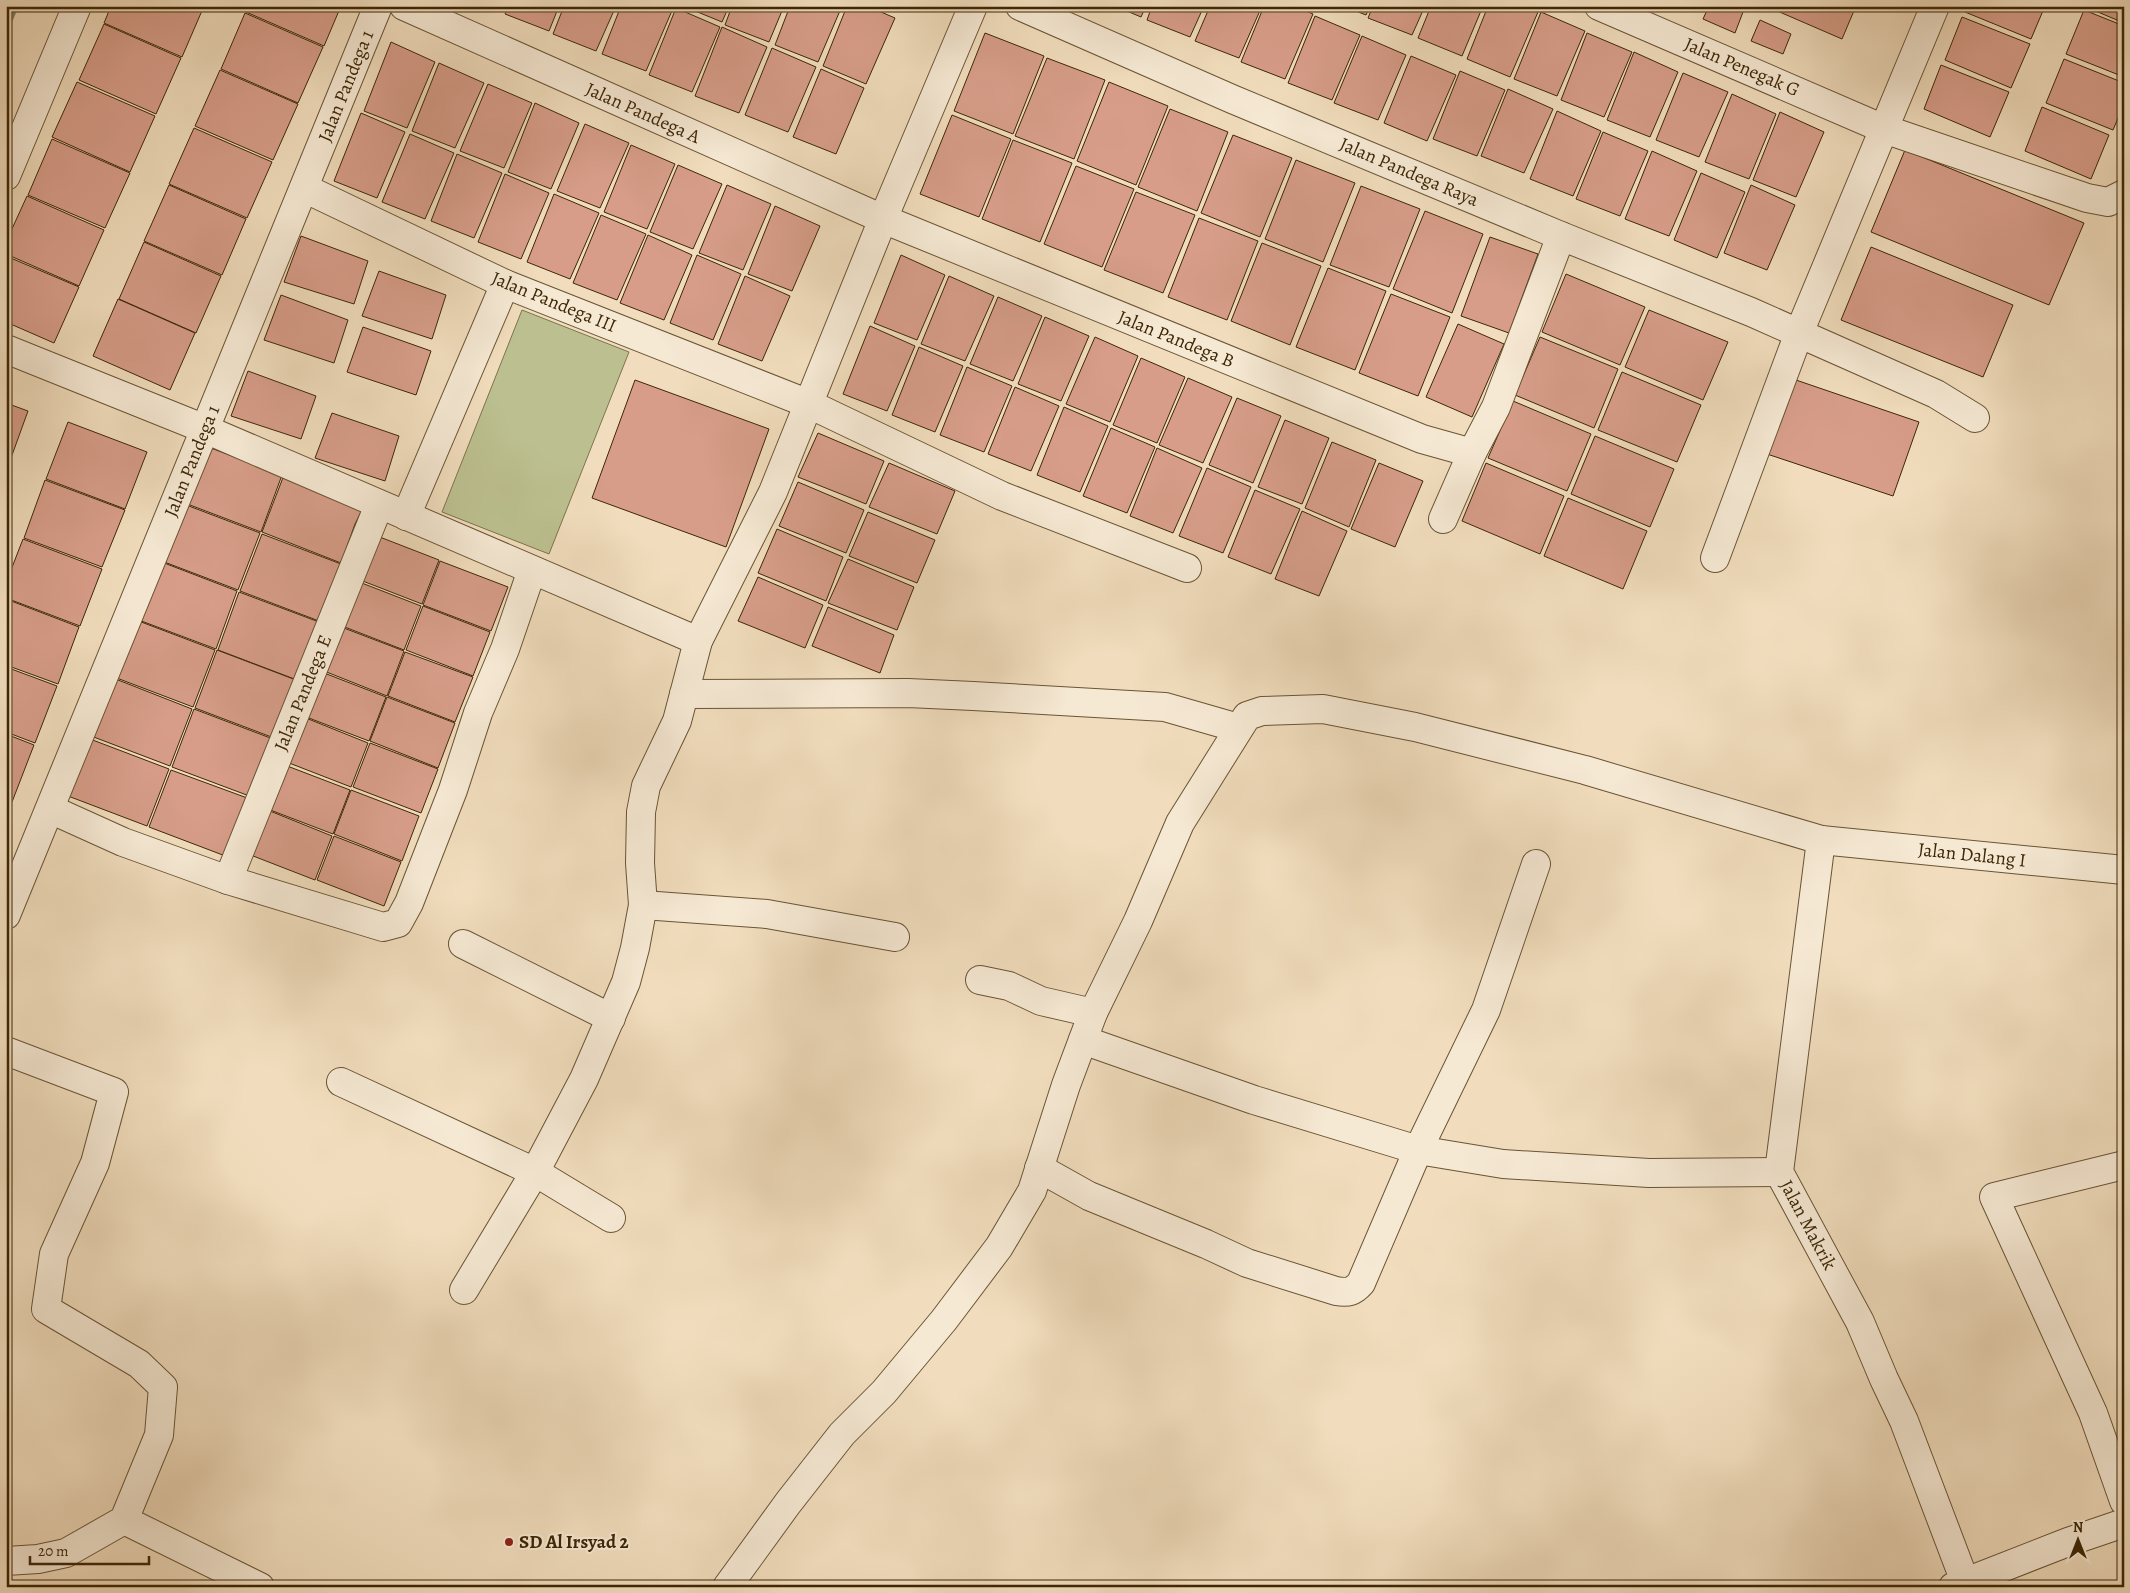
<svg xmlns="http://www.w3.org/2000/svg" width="2130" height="1593" font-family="Alegreya,serif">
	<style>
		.green { fill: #bcc090; stroke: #7c744c }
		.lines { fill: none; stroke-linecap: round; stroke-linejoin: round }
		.stream { stroke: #768071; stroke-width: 11 }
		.building { fill: #d79d89; stroke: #3d2707 }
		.minor-casing { stroke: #6a5434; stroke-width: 30 }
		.minor { stroke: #f6e9d4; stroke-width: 28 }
		.poi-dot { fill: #8f2418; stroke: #f6e9d4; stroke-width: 2 }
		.labels { text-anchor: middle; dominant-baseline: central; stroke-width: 4; stroke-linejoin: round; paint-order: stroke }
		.street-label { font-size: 19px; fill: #3d2707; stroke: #f6e9d4 }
		.poi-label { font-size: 19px; font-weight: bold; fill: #3d2707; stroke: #f6e9d4; text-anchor: start }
	</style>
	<rect width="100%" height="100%" fill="#f1ddbd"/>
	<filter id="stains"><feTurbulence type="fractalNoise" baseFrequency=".004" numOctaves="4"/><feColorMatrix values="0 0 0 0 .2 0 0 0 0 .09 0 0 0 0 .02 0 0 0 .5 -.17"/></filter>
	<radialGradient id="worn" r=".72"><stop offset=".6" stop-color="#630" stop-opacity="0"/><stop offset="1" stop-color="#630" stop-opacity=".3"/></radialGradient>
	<polygon class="green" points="522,310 629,352 549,554 442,512"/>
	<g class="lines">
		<polyline class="stream" points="6,22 13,6"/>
	</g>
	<g class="building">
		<polygon points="111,6 204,6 182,57 104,23"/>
		<polygon points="248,6 341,6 324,46 246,12"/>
		<polygon points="509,6 559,6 549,31 505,14"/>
		<polygon points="564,6 616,6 596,51 553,34"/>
		<polygon points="621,6 674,6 646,71 602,54"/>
		<polygon points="683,6 729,6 722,22"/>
		<polygon points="732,6 784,6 769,42 725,25"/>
		<polygon points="790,6 842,6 818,62 775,45"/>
		<polygon points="847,6 867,6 895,18 866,84 823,66"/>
		<polygon points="1115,6 1146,6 1141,17"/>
		<polygon points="1152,6 1204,6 1190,37 1147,20"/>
		<polygon points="1210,6 1262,6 1239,58 1195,41"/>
		<polygon points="1264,6 1295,6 1313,14 1285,79 1241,62"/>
		<polygon points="1343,6 1370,6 1366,15"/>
		<polygon points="1373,6 1425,6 1412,35 1368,18"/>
		<polygon points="1431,6 1483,6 1462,56 1418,38"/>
		<polygon points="1488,6 1526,6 1538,12 1510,77 1467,59"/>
		<polygon points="1709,6 1730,6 1743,12 1735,33 1703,19"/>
		<polygon points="1777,6 1856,6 1842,39 1775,10"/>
		<polygon points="1967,6 2045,6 2031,39 1965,12"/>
		<polygon points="2086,6 2124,6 2124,23 2086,7"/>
		<polygon points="676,8 720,27 692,92 649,75"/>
		<polygon points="2084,10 2124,26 2124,77 2066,54"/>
		<polygon points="1541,12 1585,31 1557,96 1514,79"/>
		<polygon points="245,13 323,47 298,103 221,69"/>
		<polygon points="1315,16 1360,35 1332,100 1288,83"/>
		<polygon points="1962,17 2030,44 2011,88 1945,60"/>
		<polygon points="1760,20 1791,34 1783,54 1751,41"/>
		<polygon points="104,24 181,58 156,114 79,80"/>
		<polygon points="722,27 767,47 739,113 695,96"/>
		<polygon points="985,33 1044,56 1013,134 954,111"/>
		<polygon points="1587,33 1632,52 1604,117 1561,100"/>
		<polygon points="1362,36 1406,55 1378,120 1334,103"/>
		<polygon points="391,42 435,62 407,128 364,111"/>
		<polygon points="772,48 816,67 788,132 745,115"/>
		<polygon points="1634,52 1678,72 1650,137 1607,120"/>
		<polygon points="1411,56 1456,75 1427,141 1384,123"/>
		<polygon points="1047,58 1105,80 1074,159 1015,136"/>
		<polygon points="2064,59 2124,83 2124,104 2113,130 2046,103"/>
		<polygon points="439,63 484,83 455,148 412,131"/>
		<polygon points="1941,65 2009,92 1990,137 1924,109"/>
		<polygon points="821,69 864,88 836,154 793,137"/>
		<polygon points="220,70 298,104 273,160 195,126"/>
		<polygon points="1460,71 1505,90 1477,156 1433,139"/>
		<polygon points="1683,73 1728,92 1699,157 1656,140"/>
		<polygon points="77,82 155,116 130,172 52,137"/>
		<polygon points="1109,82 1168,106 1136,185 1077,161"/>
		<polygon points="488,84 532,103 504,168 460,151"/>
		<polygon points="1508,89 1553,109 1524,173 1481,156"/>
		<polygon points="1732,94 1776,114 1749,179 1705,162"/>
		<polygon points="535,103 579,123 551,189 508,172"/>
		<polygon points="2042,107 2109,135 2091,179 2025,151"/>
		<polygon points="1170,109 1228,132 1197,211 1138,187"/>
		<polygon points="1557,111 1601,131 1573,196 1530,179"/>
		<polygon points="1780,112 1824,132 1796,197 1753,180"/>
		<polygon points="361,113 405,132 377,198 334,181"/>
		<polygon points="952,115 1011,139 979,217 920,194"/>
		<polygon points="585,124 629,143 600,208 557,191"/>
		<polygon points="194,128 272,162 247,218 169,184"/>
		<polygon points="1603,132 1648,151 1620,216 1576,199"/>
		<polygon points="410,134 454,153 425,219 382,202"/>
		<polygon points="1233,135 1292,158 1260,237 1201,213"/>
		<polygon points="52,139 130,173 105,228 28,195"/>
		<polygon points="1013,140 1072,163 1040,242 982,219"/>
		<polygon points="631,145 675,164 647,229 604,212"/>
		<polygon points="1905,150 2084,223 2049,305 1871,232"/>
		<polygon points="1652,151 1697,171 1669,236 1625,219"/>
		<polygon points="457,154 502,173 474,238 431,221"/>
		<polygon points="1296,160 1355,183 1323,262 1265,239"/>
		<polygon points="678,165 722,184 693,249 650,232"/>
		<polygon points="1076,166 1134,189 1102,267 1044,244"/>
		<polygon points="1701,173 1745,192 1717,258 1674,240"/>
		<polygon points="505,174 549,193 521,259 478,242"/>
		<polygon points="169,185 246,219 222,275 144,241"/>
		<polygon points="727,185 771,204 743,270 699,253"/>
		<polygon points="1751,185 1795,205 1767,270 1724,253"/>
		<polygon points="1361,186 1420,209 1389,287 1330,265"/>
		<polygon points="1136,192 1195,215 1163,293 1104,270"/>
		<polygon points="554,194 599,213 570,279 527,262"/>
		<polygon points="27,196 104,230 79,286 6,254 6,242"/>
		<polygon points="775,206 820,226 792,291 748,274"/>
		<polygon points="1425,211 1483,234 1452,313 1393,289"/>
		<polygon points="601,215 646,234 617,300 573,283"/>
		<polygon points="1199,218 1258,241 1227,320 1168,297"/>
		<polygon points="648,235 692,255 664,320 620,303"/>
		<polygon points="301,236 368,261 354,304 284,282"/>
		<polygon points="1490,237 1538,254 1509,333 1461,316"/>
		<polygon points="144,242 221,276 196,333 119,299"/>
		<polygon points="1262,243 1321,266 1290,345 1231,321"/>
		<polygon points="1871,247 2013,305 1983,377 1841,320"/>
		<polygon points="697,255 741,274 713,340 670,323"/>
		<polygon points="901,255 945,275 917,340 874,323"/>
		<polygon points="6,256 79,287 54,343 6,322"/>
		<polygon points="1328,268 1386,291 1355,370 1296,347"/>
		<polygon points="379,271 446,295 432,339 362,316"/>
		<polygon points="1566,274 1645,307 1620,365 1542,332"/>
		<polygon points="745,276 790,296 762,361 718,344"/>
		<polygon points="949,276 994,296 965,361 921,344"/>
		<polygon points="1391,294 1450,317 1418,396 1359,373"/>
		<polygon points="281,295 348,320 334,363 264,340"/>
		<polygon points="998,297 1042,316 1013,381 970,364"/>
		<polygon points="118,299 195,333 170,390 93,356"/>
		<polygon points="1649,310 1728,342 1703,400 1625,367"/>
		<polygon points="1045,317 1089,336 1061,401 1018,384"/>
		<polygon points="1458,324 1504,344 1472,417 1426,397"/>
		<polygon points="870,326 915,346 887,411 843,394"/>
		<polygon points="363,327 431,351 416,395 347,372"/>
		<polygon points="1095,337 1138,356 1110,422 1066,404"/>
		<polygon points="1540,337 1618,369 1594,428 1515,395"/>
		<polygon points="919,347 963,366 935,432 892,415"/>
		<polygon points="1141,358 1185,377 1157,443 1113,425"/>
		<polygon points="967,367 1012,386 984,452 940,435"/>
		<polygon points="248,371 316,396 301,439 231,416"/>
		<polygon points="1622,372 1701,405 1677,462 1598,430"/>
		<polygon points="1188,378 1232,397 1203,463 1159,445"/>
		<polygon points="1793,379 1919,422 1893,496 1767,454"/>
		<polygon points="635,380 769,429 726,547 592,498"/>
		<polygon points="1015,387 1059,406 1031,471 988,454"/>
		<polygon points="1237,398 1281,416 1253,483 1209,465"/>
		<polygon points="1513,401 1591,434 1567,491 1488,458"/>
		<polygon points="6,403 28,411 7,469 6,469"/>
		<polygon points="1064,407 1108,426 1080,492 1037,475"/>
		<polygon points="332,413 399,436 385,481 315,458"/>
		<polygon points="1285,420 1329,438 1302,504 1258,487"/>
		<polygon points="68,422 147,452 125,509 46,479"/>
		<polygon points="1111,428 1155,447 1127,513 1083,496"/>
		<polygon points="818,433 884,461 866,504 798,477"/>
		<polygon points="1595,436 1674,469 1650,527 1571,494"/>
		<polygon points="1332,442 1376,460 1349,527 1305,508"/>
		<polygon points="203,445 282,475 261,532 182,502"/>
		<polygon points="1157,448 1202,468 1173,533 1130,516"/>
		<polygon points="889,463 955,491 937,534 869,507"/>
		<polygon points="1379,463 1423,481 1395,547 1351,529"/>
		<polygon points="1486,463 1564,496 1540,554 1462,521"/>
		<polygon points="1207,468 1251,487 1223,553 1179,536"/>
		<polygon points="284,475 364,506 355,524 341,563 262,532"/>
		<polygon points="45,480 125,510 102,567 24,538"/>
		<polygon points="798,482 864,510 846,553 779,526"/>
		<polygon points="1255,490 1300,509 1271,574 1228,557"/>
		<polygon points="1568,498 1647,531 1623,589 1544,556"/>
		<polygon points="181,503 260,533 238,590 159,560"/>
		<polygon points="1302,511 1347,531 1319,596 1275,579"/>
		<polygon points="868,512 935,540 917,583 849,556"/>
		<polygon points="777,529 843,557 826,601 758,573"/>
		<polygon points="262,534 341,564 319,621 240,591"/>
		<polygon points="372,534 439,560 422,604 355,578"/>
		<polygon points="23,539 102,569 80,626 6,598 6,583"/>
		<polygon points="848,559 914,587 897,630 828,603"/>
		<polygon points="159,561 237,591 216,649 136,619"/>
		<polygon points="440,561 508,587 491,631 423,605"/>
		<polygon points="758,577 823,605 805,648 738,621"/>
		<polygon points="354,580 421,606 404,650 337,624"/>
		<polygon points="239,592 319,622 297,680 218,650"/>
		<polygon points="6,599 79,627 58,684 6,665"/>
		<polygon points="423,606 490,632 473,676 406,650"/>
		<polygon points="828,607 894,635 880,673 812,646"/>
		<polygon points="136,620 215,650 193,707 114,677"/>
		<polygon points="336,625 404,651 387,696 319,669"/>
		<polygon points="217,650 296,680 274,738 195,708"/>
		<polygon points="405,652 473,677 455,722 388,696"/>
		<polygon points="6,667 57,686 35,743 6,732"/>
		<polygon points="319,671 386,697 369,741 301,715"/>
		<polygon points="113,678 192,709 170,766 91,736"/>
		<polygon points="387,697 455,723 438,768 370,741"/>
		<polygon points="194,709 273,739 252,797 172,767"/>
		<polygon points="301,716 368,743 351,787 284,761"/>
		<polygon points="6,734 34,745 12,802 6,799"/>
		<polygon points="90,739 169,769 147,826 68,796"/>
		<polygon points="370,743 438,769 421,813 353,787"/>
		<polygon points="282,764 350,790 333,834 265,808"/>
		<polygon points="171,770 250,799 228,857 149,827"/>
		<polygon points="351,790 419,816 402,861 334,834"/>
		<polygon points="265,809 332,836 315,880 248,854"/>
		<polygon points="334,836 401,862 384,906 317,880"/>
	</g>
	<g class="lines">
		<defs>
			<g id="minor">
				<polyline points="404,6 883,219 1422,439 1472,453"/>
				<polyline points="1020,6 1232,99 1561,236 1751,312 1936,394 1975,418"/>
				<polyline points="1599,6 1884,129 2087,198 2108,202 2124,194"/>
				<polyline points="6,176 77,6"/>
				<polyline points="304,188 505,284 809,404 1002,496 1187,568"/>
				<polyline points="6,349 205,429 698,641"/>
				<polyline points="406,516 505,284"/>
				<polyline points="1443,519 1472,453 1496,407 1561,236"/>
				<polyline points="1715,558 1799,333 1935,6"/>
				<polyline points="684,694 908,693 973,696 1165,707 1238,728"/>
				<polyline points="50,809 123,842 228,880 383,927 398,923 409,903 453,790 478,713 505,649 532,570"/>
				<polyline points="1821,840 1779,1172 1860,1322 1884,1379 1904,1421 1967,1587"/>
				<polyline points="228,880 379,505"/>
				<polyline points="643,905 767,914 895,937"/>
				<polyline points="6,915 378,6"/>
				<polyline points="463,944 611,1018"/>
				<polyline points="980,980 1009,986 1041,1001 1093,1013"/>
				<polyline points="1083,1040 1254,1100 1418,1150 1503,1164 1649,1173 1779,1172"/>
				<polyline points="6,1051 114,1092 95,1163 54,1254 46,1309 139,1364 163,1387 159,1435 124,1520 66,1553 38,1559 6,1561"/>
				<polyline points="341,1082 535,1172 611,1218"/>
				<polyline points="2124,1165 1994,1197 2093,1413 2124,1501"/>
				<path d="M1039,1168L1089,1196L1206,1244L1247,1263L1336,1291C1348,1293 1353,1292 1361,1283L1418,1150L1486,1010L1536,864"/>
				<polyline points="464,1290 535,1172 584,1079 626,982 635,948 643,905 640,863 641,812 646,786 677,721 698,641 773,492 883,219 973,6"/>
				<polyline points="124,1520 260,1587"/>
				<polyline points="727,1587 788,1503 842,1434 884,1392 944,1320 999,1247 1032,1191 1066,1085 1093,1013 1138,921 1180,823 1247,716 1262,711 1323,709 1415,727 1585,770 1821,840 2124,870"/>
				<polyline points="1953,1587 2068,1542 2124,1523"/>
			</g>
		</defs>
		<use href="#minor" class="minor-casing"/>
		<use href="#minor" class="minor"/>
	</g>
	<circle class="poi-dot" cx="509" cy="1542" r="5"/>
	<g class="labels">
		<g class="street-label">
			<text transform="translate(1742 67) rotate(23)">Jalan Penegak G</text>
			<text transform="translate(346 86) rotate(-68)">Jalan Pandega 1</text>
			<text transform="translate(643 113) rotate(24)">Jalan Pandega A</text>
			<text transform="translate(1409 172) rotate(23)">Jalan Pandega Raya</text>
			<text transform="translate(554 302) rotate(22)">Jalan Pandega III</text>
			<text transform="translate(1176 339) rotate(22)">Jalan Pandega B</text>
			<text transform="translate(192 461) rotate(-68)">Jalan Pandega 1</text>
			<text transform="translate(303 693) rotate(-68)">Jalan Pandega E</text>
			<text transform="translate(1972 855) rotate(6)">Jalan Dalang I</text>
			<text transform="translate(1808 1225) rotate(62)">Jalan Makrik</text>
		</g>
		<g class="poi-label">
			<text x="519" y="1542">SD Al Irsyad 2</text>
		</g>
	</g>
	<rect width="2130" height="1593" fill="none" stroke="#f1ddbd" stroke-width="25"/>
	<rect x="8" y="8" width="2115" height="1578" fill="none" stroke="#3d2707" stroke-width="2.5"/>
	<rect x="12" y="12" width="2105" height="1568" fill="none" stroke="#3d2707"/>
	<g transform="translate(2078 1540)" stroke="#f6e9d4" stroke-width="4" paint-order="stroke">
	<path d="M0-4L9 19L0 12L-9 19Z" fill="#3d2707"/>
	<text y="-8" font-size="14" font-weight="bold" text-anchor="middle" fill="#3d2707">N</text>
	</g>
	<path d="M30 1556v8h119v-8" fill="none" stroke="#3d2707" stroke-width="2.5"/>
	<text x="38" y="1556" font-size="15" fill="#3d2707" stroke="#f6e9d4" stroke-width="4" paint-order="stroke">20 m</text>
	<rect width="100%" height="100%" filter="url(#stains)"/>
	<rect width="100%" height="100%" fill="url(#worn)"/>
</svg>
